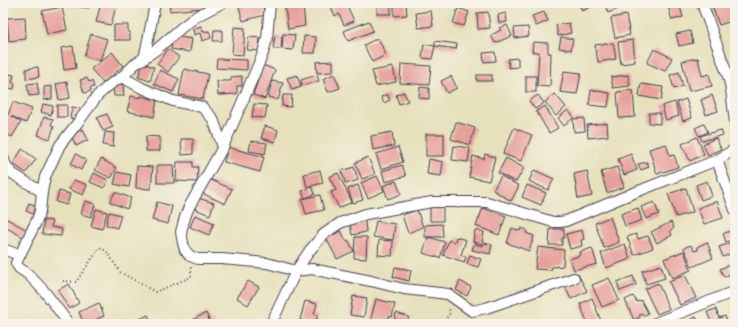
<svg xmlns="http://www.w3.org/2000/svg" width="738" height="327" font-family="Pangolin,sans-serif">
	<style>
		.building { fill: #e7a19b }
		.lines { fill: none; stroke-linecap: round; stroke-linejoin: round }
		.minor-casing { stroke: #403e4e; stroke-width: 12 }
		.path { stroke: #403e4e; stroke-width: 2; stroke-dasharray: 1 3; stroke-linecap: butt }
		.minor { stroke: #fff; stroke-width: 10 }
	</style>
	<rect width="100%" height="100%" fill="#f7f3e8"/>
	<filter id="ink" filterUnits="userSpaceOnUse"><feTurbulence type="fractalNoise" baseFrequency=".025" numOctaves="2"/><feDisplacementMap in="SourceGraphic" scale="8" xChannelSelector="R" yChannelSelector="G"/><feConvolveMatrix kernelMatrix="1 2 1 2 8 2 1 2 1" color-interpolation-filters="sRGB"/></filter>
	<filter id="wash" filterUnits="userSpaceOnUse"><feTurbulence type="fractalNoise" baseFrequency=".012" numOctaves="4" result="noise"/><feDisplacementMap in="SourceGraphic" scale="16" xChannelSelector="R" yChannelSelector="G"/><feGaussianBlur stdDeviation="0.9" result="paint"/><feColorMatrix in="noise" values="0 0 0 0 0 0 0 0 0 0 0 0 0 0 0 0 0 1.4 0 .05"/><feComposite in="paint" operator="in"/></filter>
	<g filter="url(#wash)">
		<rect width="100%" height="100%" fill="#e7e0bc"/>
		<g id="blocks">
			<g class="building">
				<polygon points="64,3 89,3 89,8 64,5"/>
				<polygon points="101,3 117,3 111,25 96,22"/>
				<polygon points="169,3 203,3 203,8 170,11"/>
				<polygon points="244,3 262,3 265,15 243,21 238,4"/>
				<polygon points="329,3 346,3 354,21 344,25 339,14 335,16"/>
				<rect x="377" y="3" width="14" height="11"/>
				<polygon points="394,3 406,3 407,15 394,16"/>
				<polygon points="578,3 599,3 582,11"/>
				<polygon points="604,3 615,3 618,9 608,13"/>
				<polygon points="667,3 679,3 683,17 672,20"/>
				<polygon points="711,3 735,3 735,20 719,25"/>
				<polygon points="303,6 305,26 288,29 285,8"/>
				<polygon points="62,7 67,30 47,34 42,11"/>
				<polygon points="458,8 469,12 464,26 453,23"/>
				<polygon points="431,11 433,26 418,28 416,13"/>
				<polygon points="488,12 490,28 478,29 477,13"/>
				<polygon points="544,12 548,21 536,26 532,16"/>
				<polygon points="506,13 507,22 499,23 498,15"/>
				<polygon points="626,15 630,35 615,38 611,18"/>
				<polygon points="25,17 26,39 9,41 7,18"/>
				<polygon points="369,21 373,31 348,41 344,31"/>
				<polygon points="569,23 571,33 558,36 556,25"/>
				<polygon points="114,25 128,25 128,32 130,32 130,40 114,40"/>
				<polygon points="507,25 512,36 495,43 491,35 501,30 499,28"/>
				<polygon points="201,26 203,32 209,31 211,38 202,41 200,33 194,35 193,29"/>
				<polygon points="234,27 245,28 243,55 232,54"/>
				<polygon points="528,27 529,36 515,38 514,28"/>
				<polygon points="214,30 222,30 222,41 213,41"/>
				<polygon points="690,31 693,43 679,46 676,34"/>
				<polygon points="91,34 107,39 100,61 84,56"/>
				<polygon points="283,34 295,35 293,50 282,49"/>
				<polygon points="173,36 192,39 190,52 171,49"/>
				<polygon points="275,36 282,37 281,49 273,49"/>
				<polygon points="304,36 316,37 315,53 303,53"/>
				<polygon points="249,37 260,38 259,51 247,50"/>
				<polygon points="561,37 573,39 571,50 559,48"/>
				<polygon points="378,38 386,55 372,62 364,45"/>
				<polygon points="633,40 635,62 621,64 618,42"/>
				<polygon points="435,41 457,44 456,49 435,46 432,59 422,58 424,44 435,46"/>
				<polygon points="533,42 548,43 548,53 551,53 550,87 537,86 539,52 532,52"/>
				<polygon points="613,43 616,59 598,62 595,45"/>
				<polygon points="73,46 76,68 64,70 61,48"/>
				<polygon points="168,49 179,57 168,72 157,64"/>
				<polygon points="654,49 672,58 665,71 647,63"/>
				<polygon points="112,52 123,66 103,83 91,69"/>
				<polygon points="495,52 496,61 484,62 483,53"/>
				<polygon points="518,58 518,67 509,68 508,59"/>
				<polygon points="698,58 702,76 709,74 712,86 689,91 682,61"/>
				<polygon points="217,59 247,60 247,70 216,68"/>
				<polygon points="333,61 333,72 317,73 316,62"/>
				<polygon points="143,63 154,67 150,81 138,77"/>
				<polygon points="401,64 431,66 429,85 400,83"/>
				<polygon points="263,65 275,70 265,99 253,95"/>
				<polygon points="38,67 39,77 26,79 26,69"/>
				<polygon points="393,67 396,82 376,86 372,71"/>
				<polygon points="184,69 208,74 203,99 179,95"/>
				<polygon points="160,70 179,79 173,92 154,84"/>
				<polygon points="564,71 581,73 577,94 560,92"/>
				<polygon points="679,72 683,86 674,89 670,75"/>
				<polygon points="4,73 14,75 12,82 15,83 14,89 3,87"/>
				<polygon points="334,74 340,88 328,92 323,79"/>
				<polygon points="297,75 301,87 292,90 287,78"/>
				<polygon points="317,75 319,81 302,86 301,80"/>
				<rect x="477" y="75" width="15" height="6"/>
				<polygon points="628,75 630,86 613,88 611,77"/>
				<polygon points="242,76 242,86 237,86 237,94 218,95 217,81 231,81 231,77"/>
				<polygon points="451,76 457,88 447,93 441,81"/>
				<rect x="526" y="76" width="10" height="16"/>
				<polygon points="87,78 89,82 92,81 94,87 90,88 91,91 84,93 80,80"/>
				<polygon points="272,81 283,83 278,100 268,97"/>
				<polygon points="67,82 70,98 59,100 56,84"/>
				<polygon points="37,83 39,95 29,96 27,84"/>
				<polygon points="123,84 124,96 114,96 113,85"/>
				<polygon points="641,84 663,87 661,100 639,96"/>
				<polygon points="52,86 52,99 44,100 44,87"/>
				<polygon points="420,87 429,88 429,99 419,98"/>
				<polygon points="591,90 610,93 608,107 589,105"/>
				<polygon points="633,90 635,117 619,118 617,92"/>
				<polygon points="404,92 408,101 399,104 396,95"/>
				<polygon points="387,94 390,100 384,103 381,97"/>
				<polygon points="555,94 566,107 556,116 545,102"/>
				<polygon points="283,95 292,95 291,107 282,106"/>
				<polygon points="538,95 544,103 535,109 529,101"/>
				<polygon points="712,95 718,111 706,115 701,100"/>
				<polygon points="131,96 140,98 140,96 157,100 154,117 127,111"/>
				<polygon points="686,99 692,118 683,121 677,102"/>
				<polygon points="13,102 32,109 26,123 11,116 21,122 12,137 3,132 3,118 5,114 8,115"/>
				<polygon points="675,102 679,116 666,120 662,106"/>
				<polygon points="43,104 53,106 51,115 41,112"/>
				<polygon points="254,104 267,105 265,118 252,117"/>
				<rect x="57" y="105" width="10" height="12"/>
				<polygon points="545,106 558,128 549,133 536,111"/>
				<polygon points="72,107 81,109 79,120 70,118"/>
				<polygon points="568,110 574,117 564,126 558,118"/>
				<polygon points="649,113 660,113 660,124 649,123"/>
				<polygon points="107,114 113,127 103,131 97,118"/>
				<polygon points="44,117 53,119 51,125 54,126 50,139 38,135"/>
				<polygon points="584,118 585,131 574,132 573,119"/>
				<polygon points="456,122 475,128 470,145 451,139"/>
				<polygon points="607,123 608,136 588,138 587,125"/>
				<polygon points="704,124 708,132 699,136 695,128"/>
				<polygon points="265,126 278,130 275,142 261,138"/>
				<polygon points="514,128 532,135 521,161 503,154"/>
				<polygon points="83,129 88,140 76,146 71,135"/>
				<polygon points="721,130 723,135 702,141 700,136"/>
				<polygon points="105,132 114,133 113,147 103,145"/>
				<polygon points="392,132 394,146 373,150 371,136"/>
				<rect x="426" y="134" width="18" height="22"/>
				<polygon points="146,136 160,137 160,151 146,151"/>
				<polygon points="697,137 704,154 690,161 682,144"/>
				<polygon points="716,138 721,149 708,155 703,144"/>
				<polygon points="181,139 193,139 193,154 182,155"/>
				<polygon points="251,141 267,143 265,154 249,151"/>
				<polygon points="666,144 670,156 674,155 678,167 657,174 649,149"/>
				<polygon points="454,146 470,148 468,162 452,160"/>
				<polygon points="228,147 264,157 260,172 224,162"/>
				<polygon points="398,147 403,162 381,169 376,154"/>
				<polygon points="22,149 36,159 26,173 13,164"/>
				<polygon points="76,154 86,160 81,170 71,164"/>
				<polygon points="485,154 495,157 489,181 469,177 473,156 484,159"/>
				<polygon points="631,154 637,170 624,175 618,159"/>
				<polygon points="368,157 375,174 362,179 355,163"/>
				<polygon points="506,158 524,168 516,182 498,173"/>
				<polygon points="101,159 117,168 111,178 95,170"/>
				<polygon points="429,159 443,162 441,176 427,174"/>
				<polygon points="177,162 193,162 193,167 198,167 197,182 176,181"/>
				<polygon points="647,162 649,167 641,170 638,164"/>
				<polygon points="157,165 173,165 174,183 157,183"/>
				<polygon points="402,165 406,176 385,182 382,171"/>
				<polygon points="137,166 153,167 151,189 136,188"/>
				<polygon points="354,167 358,180 346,184 341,171"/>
				<polygon points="617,167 624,187 607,193 601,172"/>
				<polygon points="320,170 323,183 307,187 304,174"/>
				<polygon points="534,170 554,179 548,190 529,181"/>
				<polygon points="587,171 592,196 578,199 574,174"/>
				<polygon points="117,172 131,175 129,187 114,184"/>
				<polygon points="94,173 108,180 104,188 90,182"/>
				<polygon points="338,173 352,202 339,208 331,192 336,190 329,177"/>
				<polygon points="377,176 384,191 368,198 361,183"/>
				<polygon points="501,176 519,186 511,201 493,190"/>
				<polygon points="209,179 232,189 225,204 202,193"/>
				<polygon points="74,180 87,185 83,195 69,189"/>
				<polygon points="396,181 401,194 388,199 383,186"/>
				<polygon points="707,181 712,196 701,200 696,185"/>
				<polygon points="358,185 363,200 353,203 348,189"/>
				<polygon points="527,185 546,193 541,205 522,197"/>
				<polygon points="312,187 315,194 305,198 302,191"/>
				<polygon points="686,188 693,212 676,217 668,194"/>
				<polygon points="59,191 70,194 67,205 56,202"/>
				<polygon points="115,192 131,198 127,209 110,202"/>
				<polygon points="320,195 324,210 306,214 302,199"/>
				<polygon points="198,198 214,203 210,215 195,209"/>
				<polygon points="85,201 95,204 91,217 81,214"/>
				<polygon points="717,201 723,218 704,224 698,208"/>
				<polygon points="157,202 172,206 168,224 152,220"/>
				<polygon points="654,202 659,214 646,219 641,207"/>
				<polygon points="29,203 37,206 33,214 26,211"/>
				<polygon points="430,206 443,207 443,221 430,221"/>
				<polygon points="483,208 506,216 499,235 476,226"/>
				<polygon points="638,208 642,220 625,226 621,214"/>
				<polygon points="96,209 107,212 102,229 91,226"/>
				<polygon points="417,210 423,227 408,233 402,215"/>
				<polygon points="109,212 121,215 117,228 106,225"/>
				<polygon points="195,215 214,223 209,235 190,227"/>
				<polygon points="610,217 619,242 604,248 595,223"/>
				<polygon points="7,219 27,230 23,237 3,226"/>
				<polygon points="44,220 52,221 51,227 62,229 61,236 42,234"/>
				<polygon points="365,221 366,232 352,235 350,224"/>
				<polygon points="376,221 395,224 393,240 373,237"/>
				<polygon points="671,222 674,228 670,231 672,235 657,243 651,232"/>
				<polygon points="442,224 443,237 425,237 425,225"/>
				<polygon points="512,228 520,231 521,228 527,230 526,233 534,236 529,251 507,243"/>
				<polygon points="550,229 564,229 564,238 562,238 562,245 549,245"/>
				<polygon points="475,230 484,232 482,244 473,242"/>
				<polygon points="582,230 584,239 581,240 582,246 570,249 566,234"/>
				<polygon points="732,230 735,239 726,242 723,234"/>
				<polygon points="341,231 346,241 348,240 354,251 337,259 326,238"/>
				<polygon points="636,234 638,239 648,236 653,248 634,255 627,237"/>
				<polygon points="355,237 367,237 366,259 354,258"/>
				<polygon points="428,237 445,242 440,258 423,253"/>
				<polygon points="456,237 466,240 461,255 466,257 464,262 443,255 449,240 455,242"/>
				<polygon points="379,240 393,241 392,256 378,255"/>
				<polygon points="707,242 713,258 692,267 684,248 691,245 694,251 698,250 697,247"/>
				<polygon points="733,242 735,248 735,252 723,257 719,247"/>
				<polygon points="484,243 492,245 490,254 472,250 474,244 483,246"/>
				<polygon points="625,244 630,259 606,268 601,253"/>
				<polygon points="538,247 564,250 563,266 552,267 551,270 535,269"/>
				<polygon points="592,248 597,264 574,270 570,259 581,255 580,252"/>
				<polygon points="684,251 691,270 672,278 664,259"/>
				<polygon points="470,255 481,259 478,267 467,264"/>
				<polygon points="661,265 665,278 646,284 642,271"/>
				<polygon points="729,265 733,273 724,277 720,269"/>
				<polygon points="395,267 411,270 409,281 393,277"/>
				<polygon points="685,275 696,298 680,305 669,282"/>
				<polygon points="633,276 636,285 620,291 617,282"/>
				<polygon points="580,278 587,291 571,299 565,287 576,282 575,280"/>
				<polygon points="609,278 619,300 602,307 592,285"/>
				<polygon points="248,281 259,287 248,305 237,298"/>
				<polygon points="460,281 471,287 467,296 456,290"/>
				<polygon points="658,283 669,309 657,314 645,289"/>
				<polygon points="69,284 79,303 69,309 58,290"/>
				<polygon points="353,296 367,298 364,317 350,315"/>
				<polygon points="633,296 637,302 641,300 648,313 643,316 642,313 640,314 640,317 634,320 625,300"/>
				<polygon points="592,298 601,321 593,324 588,324 580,304"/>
				<polygon points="376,299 395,304 392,317 389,316 387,324 379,324 370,322"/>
				<polygon points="305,301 317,304 314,314 318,315 315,324 300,320"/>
				<polygon points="99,303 104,316 86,324 84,324 79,312"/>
				<polygon points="716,309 719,318 725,316 728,324 712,324 707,312"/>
				<polygon points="206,313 210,322 213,321 214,324 196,324 194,319"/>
				<polygon points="396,313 409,317 406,324 401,324 394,322"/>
				<polygon points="148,315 152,324 130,324"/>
				<polygon points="696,317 699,324 686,324 685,322"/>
			</g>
		</g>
	</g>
	<g filter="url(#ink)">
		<use href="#blocks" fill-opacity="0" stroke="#403e4e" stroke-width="1"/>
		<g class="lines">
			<defs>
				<g id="minor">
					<polyline points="270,3 267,39 262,56 223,147 189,207 185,217 181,232 183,243 185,250 190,256 198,259 222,259 267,263 296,271 312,269 371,281 404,289 448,294 472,311 486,308 574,278"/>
					<polyline points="702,3 729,79 731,89 735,123"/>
					<polyline points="144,59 150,30 155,3"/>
					<polyline points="122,77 142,88 173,101 202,107 213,119 223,147"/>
					<polyline points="3,157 7,168 13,174 42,192"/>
					<polyline points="717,160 735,210"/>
					<polyline points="3,249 19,255"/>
					<polyline points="69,324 45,292 28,274 19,268 16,263 37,220 40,211 42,192 45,177 60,145 79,121 98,95 112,83 122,77 135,64 157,49 181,28 197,16 222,3"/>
					<polyline points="271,324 296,271 310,250 324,234 340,223 366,214 432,202 487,202 553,222 560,222 566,221 626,196 717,160 735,149"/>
					<polyline points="653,324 735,291"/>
				</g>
			</defs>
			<use href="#minor" class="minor-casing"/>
			<g class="path">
				<polyline points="63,281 76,282 100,247 107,252 120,272 155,292 191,277 191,267"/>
				<polyline points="442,324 450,313 449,308"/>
			</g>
			<use href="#minor" class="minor"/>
		</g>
	</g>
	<rect width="738" height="327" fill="none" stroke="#f7f3e8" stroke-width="16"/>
</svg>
